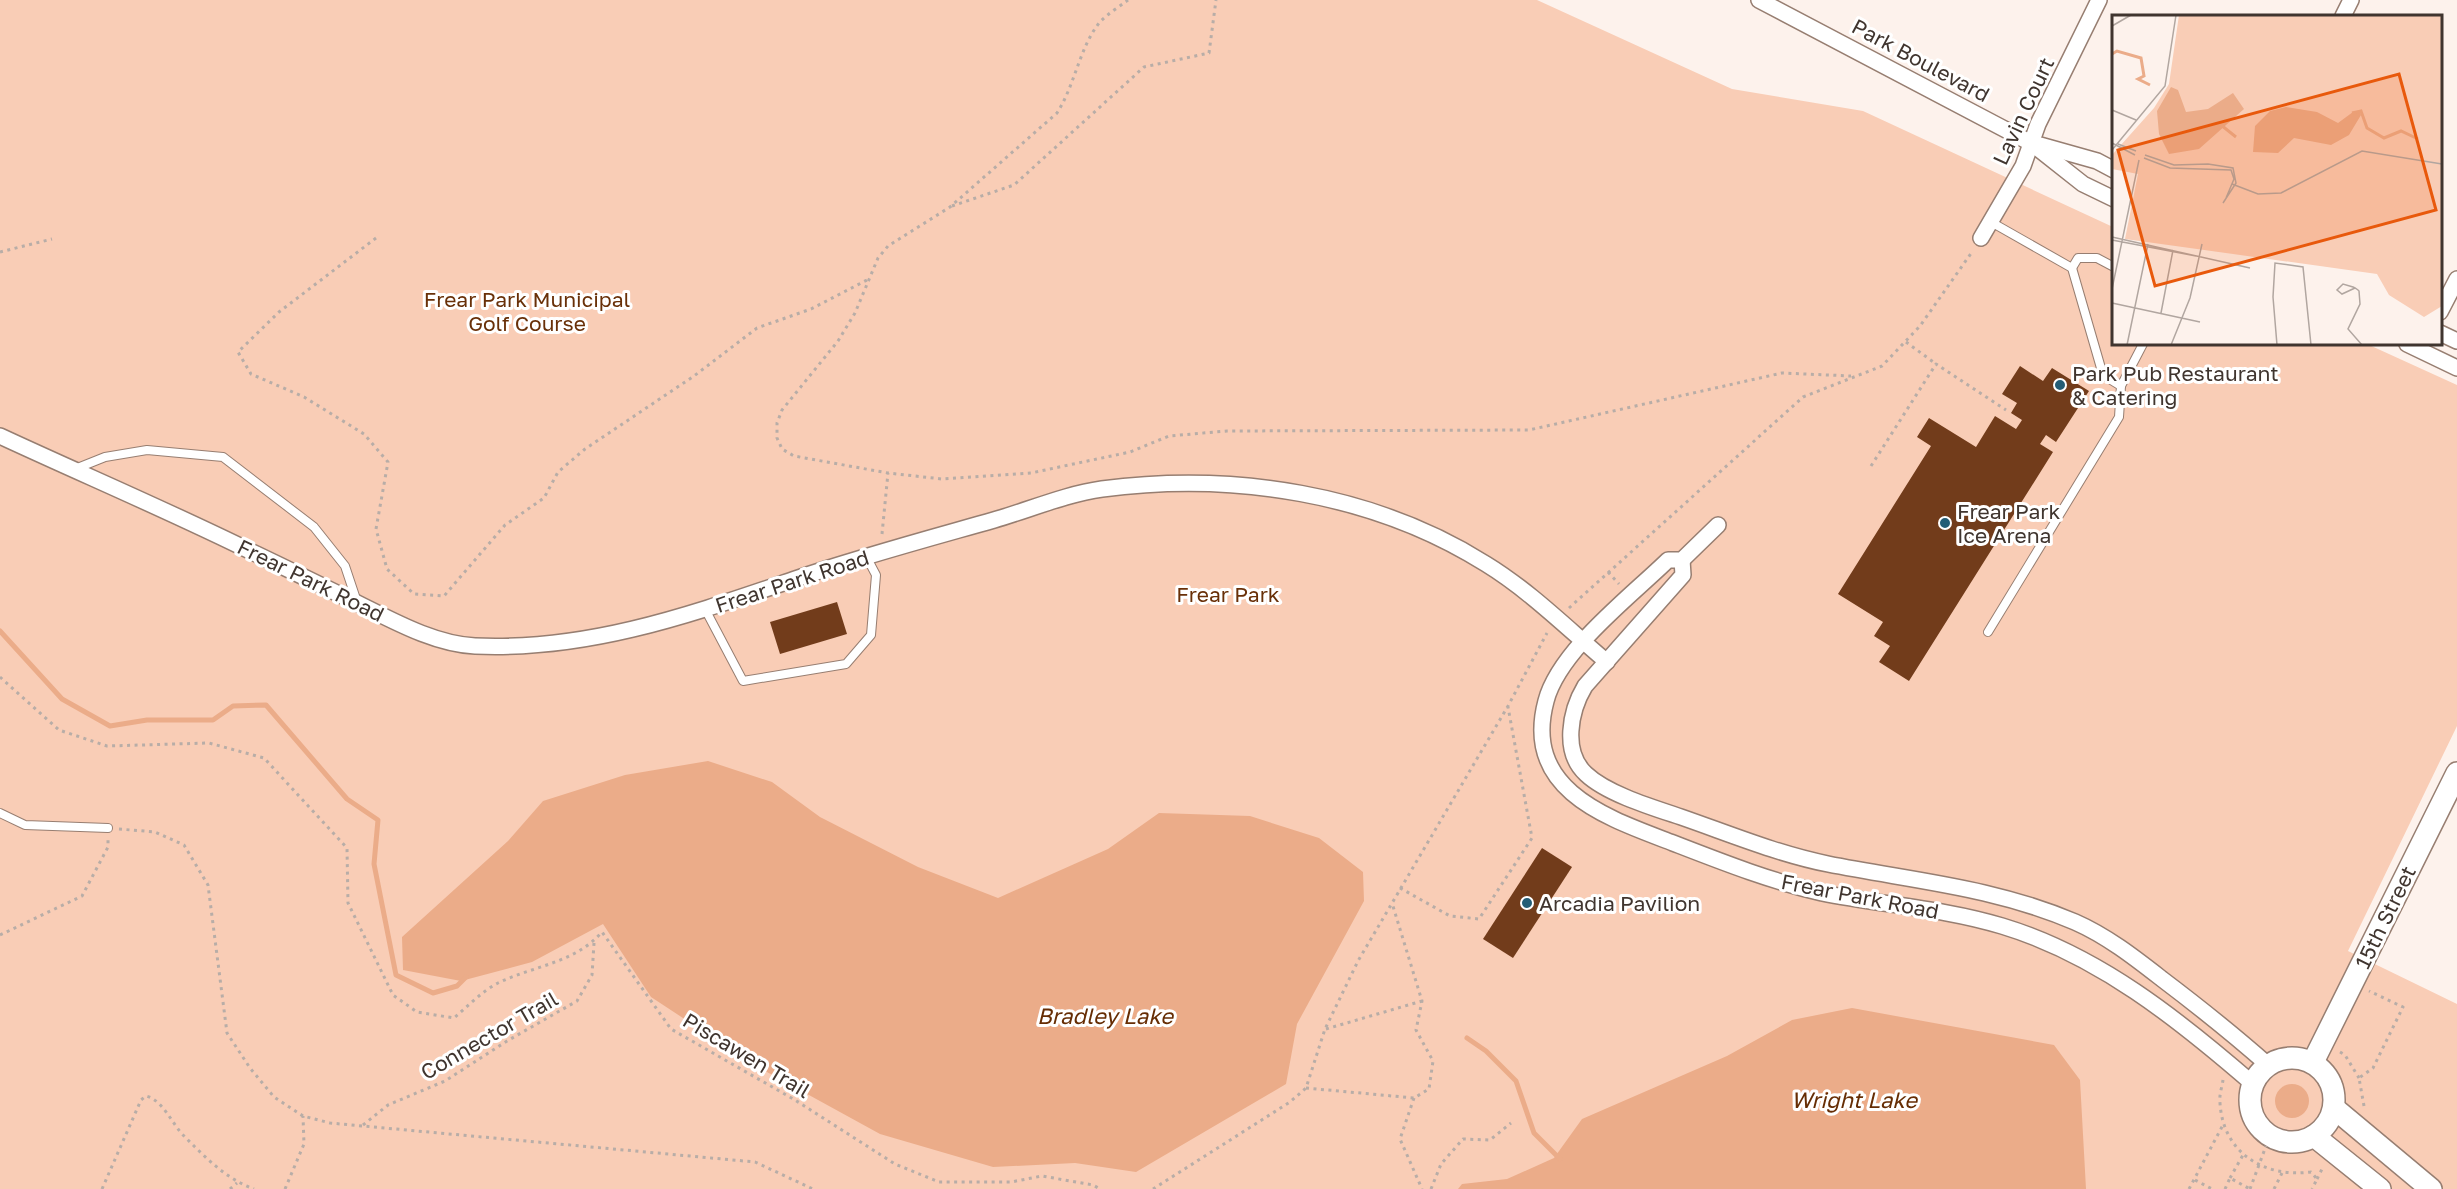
<svg xmlns="http://www.w3.org/2000/svg" width="2457" height="1189" font-family="'Golos Text',sans-serif">
	<style>
		.green { fill: #f9cdb6 }
		.water { fill: #ebac89 }
		.lines { fill: none; stroke-linecap: round; stroke-linejoin: round }
		.stream { stroke: #ebac89; stroke-width: 5 }
		.building { fill: #723c1b }
		.lane-casing { stroke: #977e71; stroke-width: 10 }
		.street-casing { stroke: #977e71; stroke-width: 18 }
		.secondary-casing { stroke: #977e71; stroke-width: 24 }
		.path { stroke: #b8ada7; stroke-width: 3; stroke-dasharray: 3 4.5; stroke-linecap: butt }
		.lane { stroke: #fff; stroke-width: 8 }
		.street { stroke: #fff; stroke-width: 15 }
		.secondary { stroke: #fff; stroke-width: 21 }
		.poi-dot { fill: #235d76; stroke: #fff; stroke-width: 2 }
		.labels { text-anchor: middle; dominant-baseline: central; stroke-width: 6; stroke-linejoin: round; paint-order: stroke }
		.street-label { font-size: 21px; fill: #40352f; stroke: #fff }
		.park-label { font-size: 21px; fill: #693008; stroke: #fff }
		.poi-label { font-size: 21px; fill: #40352f; stroke: #fff; text-anchor: start }
		.water-label { font-size: 22px; font-style: italic; fill: #662d04; stroke: #fff }
		.inset-river { fill: none; stroke: #ebac89; stroke-width: 3 }
		.inset-road { fill: none; stroke: #b1a6a0; stroke-width: 1.5 }
		.view { fill: #e8590c; fill-opacity: 0.15; stroke: #e8590c; stroke-width: 3 }
		.inset-edge { fill: none; stroke: #40352f; stroke-width: 3 }
	</style>
	<rect width="100%" height="100%" fill="#fdf2ec"/>
	<polygon class="green" points="0,0 1537,0 1732,89 1863,111 2113,227 2114,344 2367,344 2457,385 2457,726 2348,951 2457,1004 2457,1189 0,1189"/>
	<g class="water">
		<polygon points="708,761 772,782 820,817 918,867 998,898 1108,849 1159,813 1250,816 1319,838 1363,872 1364,901 1297,1024 1286,1084 1136,1172 1075,1163 993,1167 880,1134 756,1066 651,997 603,924 532,962 461,981 403,970 402,937 508,841 543,801 625,775"/>
		<polygon points="1852,1008 2054,1045 2080,1080 2086,1189 1458,1189 1462,1184 1507,1179 1554,1158 1582,1119 1727,1056 1792,1020"/>
		<circle cx="2292" cy="1101" r="17"/>
	</g>
	<g class="lines">
		<g class="stream">
			<polyline points="0,631 62,699 110,726 147,720 213,720 233,706 266,705 347,799 378,820 374,864 396,975 433,993 457,986 466,977"/>
			<polyline points="1467,1038 1486,1051 1516,1081 1534,1133 1560,1159"/>
		</g>
	</g>
	<g class="building">
		<polygon points="2020,366 2043,381 2052,368 2089,391 2056,442 2046,435 2040,444 2053,452 1909,681 1879,662 1890,646 1874,636 1883,622 1838,594 1931,446 1917,437 1929,418 1976,447 1995,416 2016,429 2022,420 2011,413 2017,403 2002,394"/>
		<polygon points="837,602 847,634 780,654 770,622"/>
		<polygon points="1542,848 1572,867 1513,958 1483,939"/>
	</g>
	<g class="lines">
		<defs>
			<g id="lane">
				<polyline points="2072,268 2078,258 2097,258 2114,267"/>
				<polyline points="2121,386 2143,344"/>
				<polyline points="75,469 105,457 147,450 223,457 314,527 345,566 357,602"/>
				<polyline points="705,609 743,681 846,664 871,635 876,575 866,556"/>
				<polyline points="1988,632 2119,417 2121,386 2103,375 2072,268 1991,222"/>
				<polyline points="0,813 25,825 108,828"/>
			</g>
			<g id="street">
				<polyline points="1759,0 2031,143 2083,184 2114,199"/>
				<polyline points="2343,16 2351,0"/>
				<polyline points="2040,145 2097,161 2114,170"/>
				<polyline points="1981,238 2023,166 2038,124 2099,0"/>
				<polyline points="2440,312 2457,279"/>
				<polyline points="2440,333 2457,341"/>
				<polyline points="2407,344 2457,368"/>
				<path d="M0,436C84,475 169,511 252,552C286,568 320,585 353,601C390,619 433,644 475,646C588,651 689,615 795,579C860,557 927,539 994,520C1029,510 1066,494 1102,489C1234,472 1373,493 1486,564C1530,591 1568,629 1607,662"/>
				<path d="M1718,525L1682,560H1668C1630,597 1559,651 1546,701C1522,791 1608,818 1673,843C1722,862 1770,881 1822,893C1882,905 1943,908 2002,926C2098,955 2178,1019 2253,1084"/>
				<path d="M1682,560L1683,575L1585,686C1570,711 1562,752 1586,774C1607,794 1654,808 1681,817C1730,834 1778,854 1828,864C1914,881 1993,887 2075,922C2107,936 2135,958 2162,979C2199,1007 2234,1035 2268,1065"/>
			</g>
			<g id="secondary">
				<circle cx="2292" cy="1100" r="42"/>
				<polyline points="2313,1062 2457,773"/>
				<polyline points="2334,1108 2431,1189"/>
				<polyline points="2314,1136 2380,1189"/>
			</g>
		</defs>
		<use href="#lane" class="lane-casing"/>
		<use href="#street" class="street-casing"/>
		<use href="#secondary" class="secondary-casing"/>
		<g class="path">
			<path d="M1128,0C1119,7 1107,14 1099,23C1079,49 1075,85 1057,113L950,207L888,246L878,258L855,313L838,341L782,410L777,423V438L782,449L794,456L888,473L942,479L1031,473L1130,452L1169,436L1227,431L1529,430L1782,373L1851,376"/>
			<polyline points="952,206 1014,185 1144,67 1209,53 1216,0"/>
			<polyline points="376,238 279,312 238,352 251,374 304,397 364,434 388,462 376,529 387,569 414,594 444,596 505,525 544,498 558,472 585,449 694,376 757,328 811,309 867,280"/>
			<polyline points="0,252 52,239"/>
			<polyline points="1906,342 1936,364"/>
			<polyline points="1871,466 1936,364 2006,410"/>
			<polyline points="882,534 888,473"/>
			<polyline points="1608,572 1619,584"/>
			<polyline points="1569,608 1803,397 1882,366 1920,326 1972,252"/>
			<path d="M0,677L59,730L107,746L209,743L264,758L347,848L348,903L393,995L417,1012L454,1018C467,1007 482,991 498,983C533,966 575,963 602,932L671,1029L795,1100L895,1164L939,1182H1011L1042,1176L1093,1185L1100,1189"/>
			<polyline points="119,829 155,832 184,845 208,885 227,1033 250,1068 274,1097 303,1116 330,1123 755,1162 813,1189"/>
			<polyline points="1400,888 1450,916 1479,919 1532,838 1508,707"/>
			<polyline points="0,935 82,896 108,847 108,839"/>
			<polyline points="1326,1029 1422,1001"/>
			<polyline points="2340,1052 2345,1055 2359,1078"/>
			<path d="M2223,1080C2222,1087 2219,1095 2220,1103C2223,1153 2264,1178 2311,1172L2317,1179L2312,1189"/>
			<polyline points="1306,1088 1414,1098 1429,1089 1433,1061 1416,1030 1422,1001 1392,903"/>
			<polyline points="1414,1098 1400,1139 1422,1189"/>
			<polyline points="2364,1106 2359,1078 2373,1068 2403,1007 2369,991"/>
			<polyline points="363,1125 388,1105 445,1081 507,1041 577,1001 592,975 594,943"/>
			<polyline points="2230,1178 2243,1155"/>
			<polyline points="2317,1179 2322,1169"/>
			<polyline points="2195,1180 2212,1189"/>
			<path d="M102,1189L141,1100L146,1096C163,1100 172,1124 184,1136C205,1157 226,1179 254,1189"/>
			<polyline points="230,1189 237,1183"/>
			<polyline points="285,1189 304,1144 303,1116"/>
			<polyline points="1153,1189 1290,1102 1306,1088 1325,1029 1358,961 1508,706 1547,633"/>
			<polyline points="1431,1189 1441,1164 1463,1139 1490,1140 1511,1123"/>
			<polyline points="2189,1189 2224,1123"/>
			<polyline points="2225,1189 2230,1178 2250,1189"/>
			<polyline points="2250,1189 2266,1146"/>
			<polyline points="2274,1189 2282,1173"/>
		</g>
		<use href="#lane" class="lane"/>
		<use href="#street" class="street"/>
		<use href="#secondary" class="secondary"/>
	</g>
	<g class="poi-dot">
		<circle cx="2060" cy="385" r="6"/>
		<circle cx="1945" cy="523" r="6"/>
		<circle cx="1527" cy="903" r="6"/>
	</g>
	<g class="labels">
		<g class="street-label">
			<text transform="translate(1921 60) rotate(28)">Park Boulevard</text>
			<text transform="translate(2023 111) rotate(-65)">Lavin Court</text>
			<text transform="translate(311 580) rotate(26)">Frear Park Road</text>
			<text transform="translate(792 581) rotate(-18)">Frear Park Road</text>
			<text transform="translate(1860 896) rotate(11)">Frear Park Road</text>
			<text transform="translate(2385 917) rotate(-64)">15th Street</text>
			<text transform="translate(489 1035) rotate(-30)">Connector Trail</text>
			<text transform="translate(747 1055) rotate(31)">Piscawen Trail</text>
		</g>
		<g class="park-label">
			<text x="527" y="299">Frear Park Municipal<tspan x="527" dy="24">Golf Course</tspan></text>
			<text x="1228" y="594">Frear Park</text>
		</g>
		<g class="poi-label">
			<text x="2072" y="373">Park Pub Restaurant<tspan x="2072" dy="24">&amp; Catering</tspan></text>
			<text x="1957" y="511">Frear Park<tspan x="1957" dy="24">Ice Arena</tspan></text>
			<text x="1539" y="903">Arcadia Pavilion</text>
		</g>
		<g class="water-label">
			<text x="1105" y="1015">Bradley Lake</text>
			<text x="1854" y="1099">Wright Lake</text>
		</g>
	</g>
	<g transform="translate(2112 15)">
		<rect width="330" height="330" fill="#fdf2ec"/>
		<path d="M67,0H330V291L312,302L277,280L265,259L13,224L26,159L0,154V140L42,93L57,69Z" fill="#f9cdb6"/>
		<path d="M59,72L66,75L74,97L96,94L121,78L132,94L87,134L57,139L47,119L45,96ZM174,92L205,97L226,108L241,97H248L249,100L237,120L219,130L182,123L166,138L141,137L143,111L158,96Z" fill="#ebac89"/>
		<path class="inset-river" d="M0,39L5,36L29,43L32,61L26,64L38,70M240,98L249,96L255,113L272,123L289,116L306,124M109,110L124,122"/>
		<path class="inset-road" d="M0,11L19,0M0,95L24,105M0,128L23,140M6,129L24,136M0,135L53,71L64,0M33,140L62,150L96,149L121,153L124,168L111,188M32,143L58,153L119,155L122,164L114,183M120,169L146,179L169,178L250,136L330,149M0,222L138,253M0,225L84,241M243,273L230,279L225,275L231,269L241,272L243,273L246,275L247,276L248,289L236,314L250,330M0,274L27,145M0,288L88,307M49,298L61,235M15,330L36,229M59,330L78,283L90,229M165,330L161,282L163,248L191,252L199,330"/>
		<path class="view" d="M287,59L324,195L43,271L6,135Z"/>
		<rect width="330" height="330" class="inset-edge"/>
	</g>
</svg>
